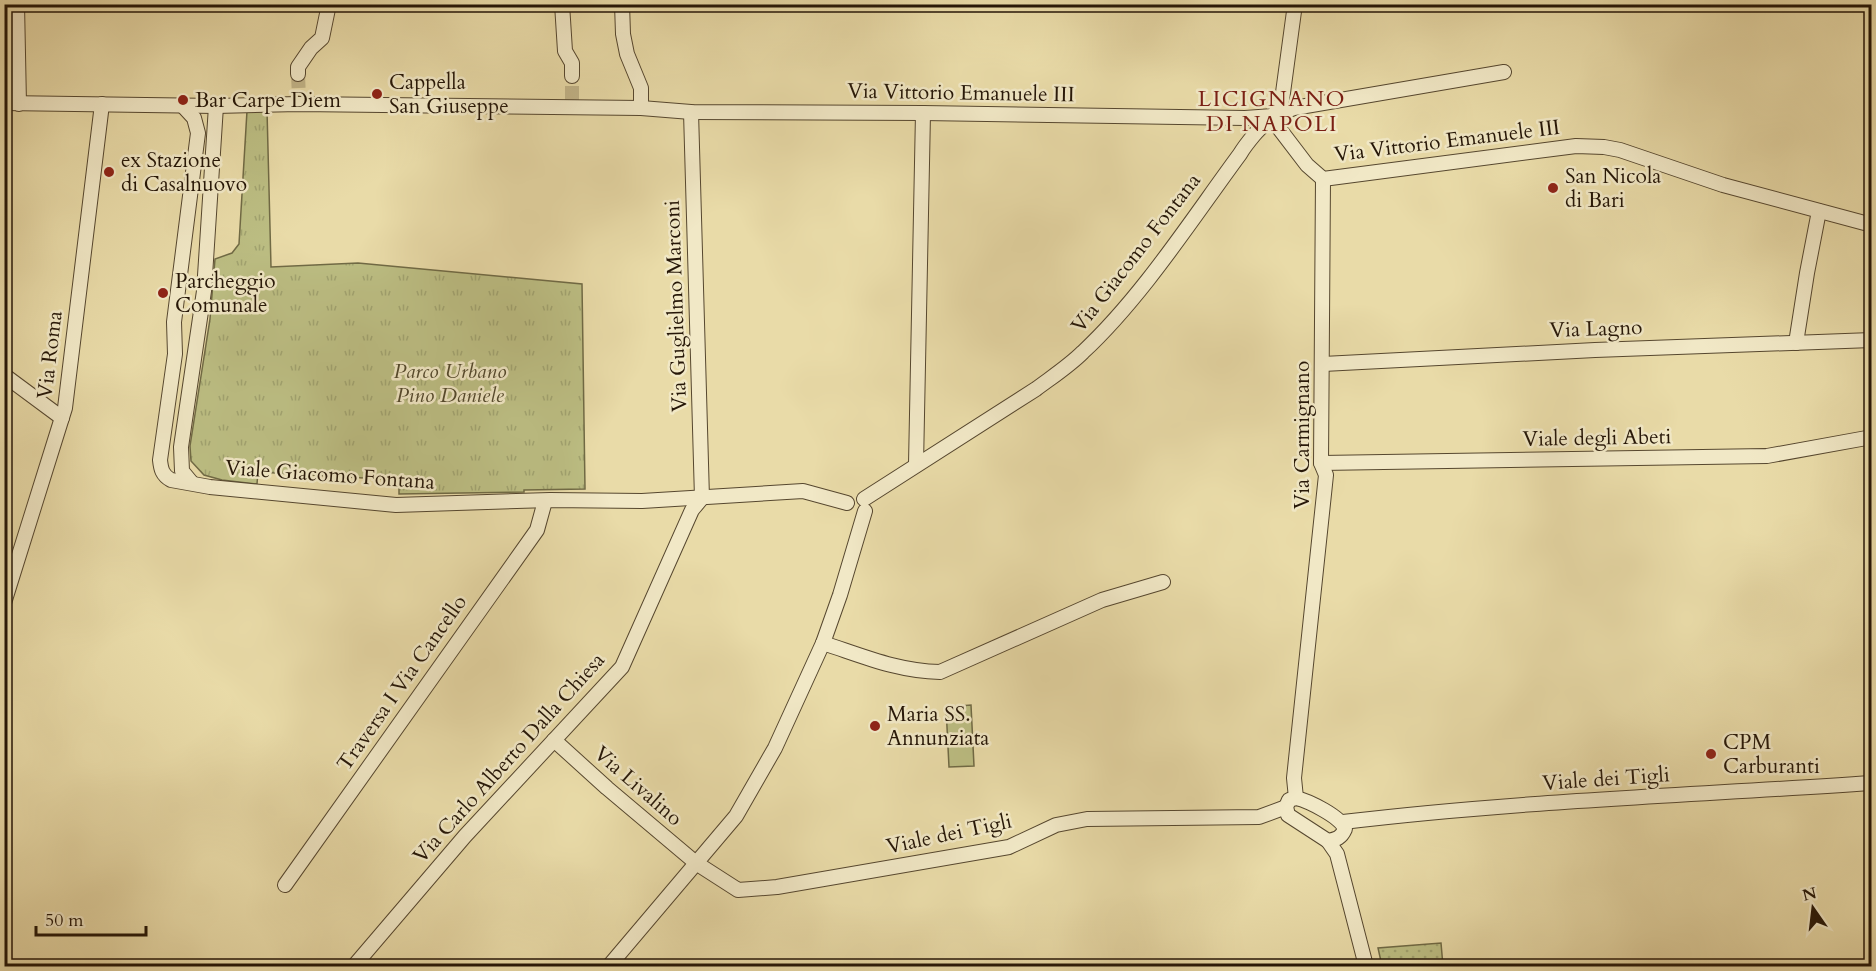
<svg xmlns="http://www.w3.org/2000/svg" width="1876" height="971" viewBox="0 0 1876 971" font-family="Cardo,serif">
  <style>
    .grass { fill: url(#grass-dots); stroke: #706a45; stroke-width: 1.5 }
    .park { fill: url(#park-tufts); stroke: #706a45; stroke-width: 1.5 }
    .garden { fill: #bcbe83; stroke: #706a45; stroke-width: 1.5 }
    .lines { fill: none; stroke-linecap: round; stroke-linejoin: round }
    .minor-tunnel { stroke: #c2b488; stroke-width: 14; stroke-dasharray: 14 7; stroke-linecap: butt }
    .minor-casing { stroke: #56472f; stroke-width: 16 }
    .secondary-casing { stroke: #251607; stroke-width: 22 }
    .minor { stroke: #f1e8c6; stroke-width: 14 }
    .secondary { stroke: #f1e8c6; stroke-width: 20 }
    .poi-dot { fill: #8f2418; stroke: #f1e8c6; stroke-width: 2 }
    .labels { text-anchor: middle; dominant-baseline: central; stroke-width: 5; stroke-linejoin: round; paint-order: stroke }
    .poi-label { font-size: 21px; fill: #251607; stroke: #f1e8c6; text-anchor: start }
    .street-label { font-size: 21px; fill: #251607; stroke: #f1e8c6 }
    .park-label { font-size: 21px; font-style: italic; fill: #52482c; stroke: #f1e8c6 }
    .neighbourhood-label { font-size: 22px; letter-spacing: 1.5px; fill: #7a1f14; stroke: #f1e8c6 }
  </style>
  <defs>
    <pattern id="grass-dots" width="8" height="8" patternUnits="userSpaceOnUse" patternTransform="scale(1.5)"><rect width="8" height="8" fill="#bcbe83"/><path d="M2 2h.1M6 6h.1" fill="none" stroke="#a1a370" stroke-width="1.8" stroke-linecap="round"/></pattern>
    <pattern id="park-tufts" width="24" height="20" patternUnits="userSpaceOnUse" patternTransform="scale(1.5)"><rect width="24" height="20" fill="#bcbe83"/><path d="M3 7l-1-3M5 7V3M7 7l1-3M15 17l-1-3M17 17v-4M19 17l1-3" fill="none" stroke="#a1a370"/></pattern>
  </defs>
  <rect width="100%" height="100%" fill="#e9dba8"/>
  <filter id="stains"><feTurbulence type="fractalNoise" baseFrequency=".00333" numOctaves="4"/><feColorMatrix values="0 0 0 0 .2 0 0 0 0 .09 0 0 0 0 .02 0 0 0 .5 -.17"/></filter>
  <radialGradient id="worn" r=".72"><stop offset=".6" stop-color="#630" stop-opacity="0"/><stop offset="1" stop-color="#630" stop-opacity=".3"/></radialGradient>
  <path class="grass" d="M 1441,943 L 1443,966 L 1382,966 L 1378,948 Z"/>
  <path class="park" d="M 267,110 L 271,267 L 358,263 L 582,284 L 585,489 L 524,490 L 524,492 L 399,494 L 399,480 L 258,472 L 257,484 L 222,480 L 204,475 L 191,461 L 190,446 L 210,319 L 215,259 L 232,253 L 239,244 L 247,111 Z"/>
  <path class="garden" d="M 971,705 L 974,766 L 949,767 L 946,707 Z"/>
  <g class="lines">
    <g class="minor-tunnel">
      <path d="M 298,74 L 299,98"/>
      <path d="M 572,100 L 572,76"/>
    </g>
    <g class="minor-casing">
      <g id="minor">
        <path d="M 17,4 L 19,104"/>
        <path d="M 562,4 L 565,51 L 572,63 L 572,76"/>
        <path d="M 622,4 L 623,34 L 627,54 L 641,88 L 641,108"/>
        <path d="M 298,74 L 298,67 L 311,48 L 322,38 L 329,4"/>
        <path d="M 4,103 L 216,106 L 299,104 L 641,108 L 691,112 L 923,113 L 1245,118 L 1274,116 L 1294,108 L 1504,72"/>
        <path d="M 182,105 L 194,118 L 198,133 L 174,322 L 175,354 L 160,460 C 161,469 162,475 171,480 L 210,487 L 396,505 L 550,500 L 642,501 L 803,491 L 847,503"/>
        <path d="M 691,112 L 702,498"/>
        <path d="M 1274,116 L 1275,123 L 1307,165 L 1323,179 L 1576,146 L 1604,147 L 1620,150 L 1723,185 L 1872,225"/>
        <path d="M 1796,343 L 1807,273 L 1819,211"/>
        <path d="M 1323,364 L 1595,350 L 1872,340"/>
        <path d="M 4,375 L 62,418"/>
        <path d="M 1321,463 L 1767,456 L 1872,437"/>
        <path d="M 916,465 L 923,113"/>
        <path d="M 192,483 L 182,471 L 181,447 L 204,291 L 216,106"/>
        <path d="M 864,499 L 1036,389 C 1052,377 1069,366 1083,352 C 1142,297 1192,219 1240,154 C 1244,147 1249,141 1254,135 C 1265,122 1276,117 1282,100 L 1295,4"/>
        <path d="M 4,603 L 65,408 L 102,104"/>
        <path d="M 823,643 C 863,656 897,671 940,672 L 1102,600 L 1163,582"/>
        <path d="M 554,740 L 607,788 L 696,863 L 738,890 L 777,887 L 1009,847 L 1056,825 L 1087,819 L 1259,817 L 1286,807"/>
        <path d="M 1296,798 L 1294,778 L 1326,475 L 1321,463 L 1323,179"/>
        <path d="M 1296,798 C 1309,801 1341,817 1345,829 C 1341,838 1337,839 1328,841 L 1288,815 L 1286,807 L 1289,800 Z"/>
        <path d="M 1343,822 C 1518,801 1695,795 1872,783"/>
        <path d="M 1328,841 L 1337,854 L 1366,966"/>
        <path d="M 285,885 L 537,530 L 545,501"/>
        <path d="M 354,966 L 465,836 L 622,667 L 692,510 L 702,498"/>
        <path d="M 609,966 L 736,816 L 775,748 L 823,643 L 840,595 L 865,511"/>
      </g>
    </g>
    <g class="secondary-casing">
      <path id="secondary" d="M 4,13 L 16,4"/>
    </g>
    <use href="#minor" class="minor"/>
    <use href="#secondary" class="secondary"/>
  </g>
  <g class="poi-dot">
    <circle cx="377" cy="94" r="6"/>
    <circle cx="183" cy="100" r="6"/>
    <circle cx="109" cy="172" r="6"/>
    <circle cx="1553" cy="188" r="6"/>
    <circle cx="163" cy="293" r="6"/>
    <circle cx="875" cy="726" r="6"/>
    <circle cx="1711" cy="754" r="6"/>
  </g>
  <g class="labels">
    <g class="poi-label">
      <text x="389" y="82">Cappella<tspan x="389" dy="24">San Giuseppe</tspan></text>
      <text x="195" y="100">Bar Carpe Diem</text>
      <text x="121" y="160">ex Stazione<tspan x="121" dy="24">di Casalnuovo</tspan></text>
      <text x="1565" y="176">San Nicola<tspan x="1565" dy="24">di Bari</tspan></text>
      <text x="175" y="281">Parcheggio<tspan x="175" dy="24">Comunale</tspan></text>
      <text x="887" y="714">Maria SS.<tspan x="887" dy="24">Annunziata</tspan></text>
      <text x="1723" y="742">CPM<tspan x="1723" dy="24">Carburanti</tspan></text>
    </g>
    <g class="street-label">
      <text transform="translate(961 93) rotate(1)">Via Vittorio Emanuele III</text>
      <text transform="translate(1447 141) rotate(-7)">Via Vittorio Emanuele III</text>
      <text transform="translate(1136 253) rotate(-52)">Via Giacomo Fontana</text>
      <text transform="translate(676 306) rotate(-92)">Via Guglielmo Marconi</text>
      <text transform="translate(1596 329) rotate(-2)">Via Lagno</text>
      <text transform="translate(50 355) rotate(-83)">Via Roma</text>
      <text transform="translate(1302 435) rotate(-90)">Via Carmignano</text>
      <text transform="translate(1597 438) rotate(-1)">Viale degli Abeti</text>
      <text transform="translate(330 475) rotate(4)">Viale Giacomo Fontana</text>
      <text transform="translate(402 683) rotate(-55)">Traversa I Via Cancello</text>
      <text transform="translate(509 758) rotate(-48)">Via Carlo Alberto Dalla Chiesa</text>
      <text transform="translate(1606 779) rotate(-4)">Viale dei Tigli</text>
      <text transform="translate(638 786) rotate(41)">Via Livalino</text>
      <text transform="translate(949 834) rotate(-12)">Viale dei Tigli</text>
    </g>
    <g class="park-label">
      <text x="450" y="371">Parco Urbano<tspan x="450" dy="24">Pino Daniele</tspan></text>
    </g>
    <g class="neighbourhood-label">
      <text x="1272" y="99">LICIGNANO<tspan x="1272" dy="25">DI NAPOLI</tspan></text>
    </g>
  </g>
  <rect width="1876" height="971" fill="none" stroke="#e9dba8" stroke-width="24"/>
  <rect x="6" y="6" width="1864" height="959" fill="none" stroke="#251607" stroke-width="3"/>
  <rect x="12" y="12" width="1852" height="947" fill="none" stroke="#251607" stroke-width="1.5"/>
  <g transform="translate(1813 908) rotate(346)" stroke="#f1e8c6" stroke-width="4.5" paint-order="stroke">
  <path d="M0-4.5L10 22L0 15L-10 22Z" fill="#251607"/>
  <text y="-9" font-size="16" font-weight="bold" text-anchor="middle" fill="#251607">N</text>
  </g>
  <path d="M36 926v9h110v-9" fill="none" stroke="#251607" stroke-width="3"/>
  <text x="45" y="926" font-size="18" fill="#251607" stroke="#f1e8c6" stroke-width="4.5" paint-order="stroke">50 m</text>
  <rect width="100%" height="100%" filter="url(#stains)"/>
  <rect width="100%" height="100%" fill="url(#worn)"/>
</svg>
